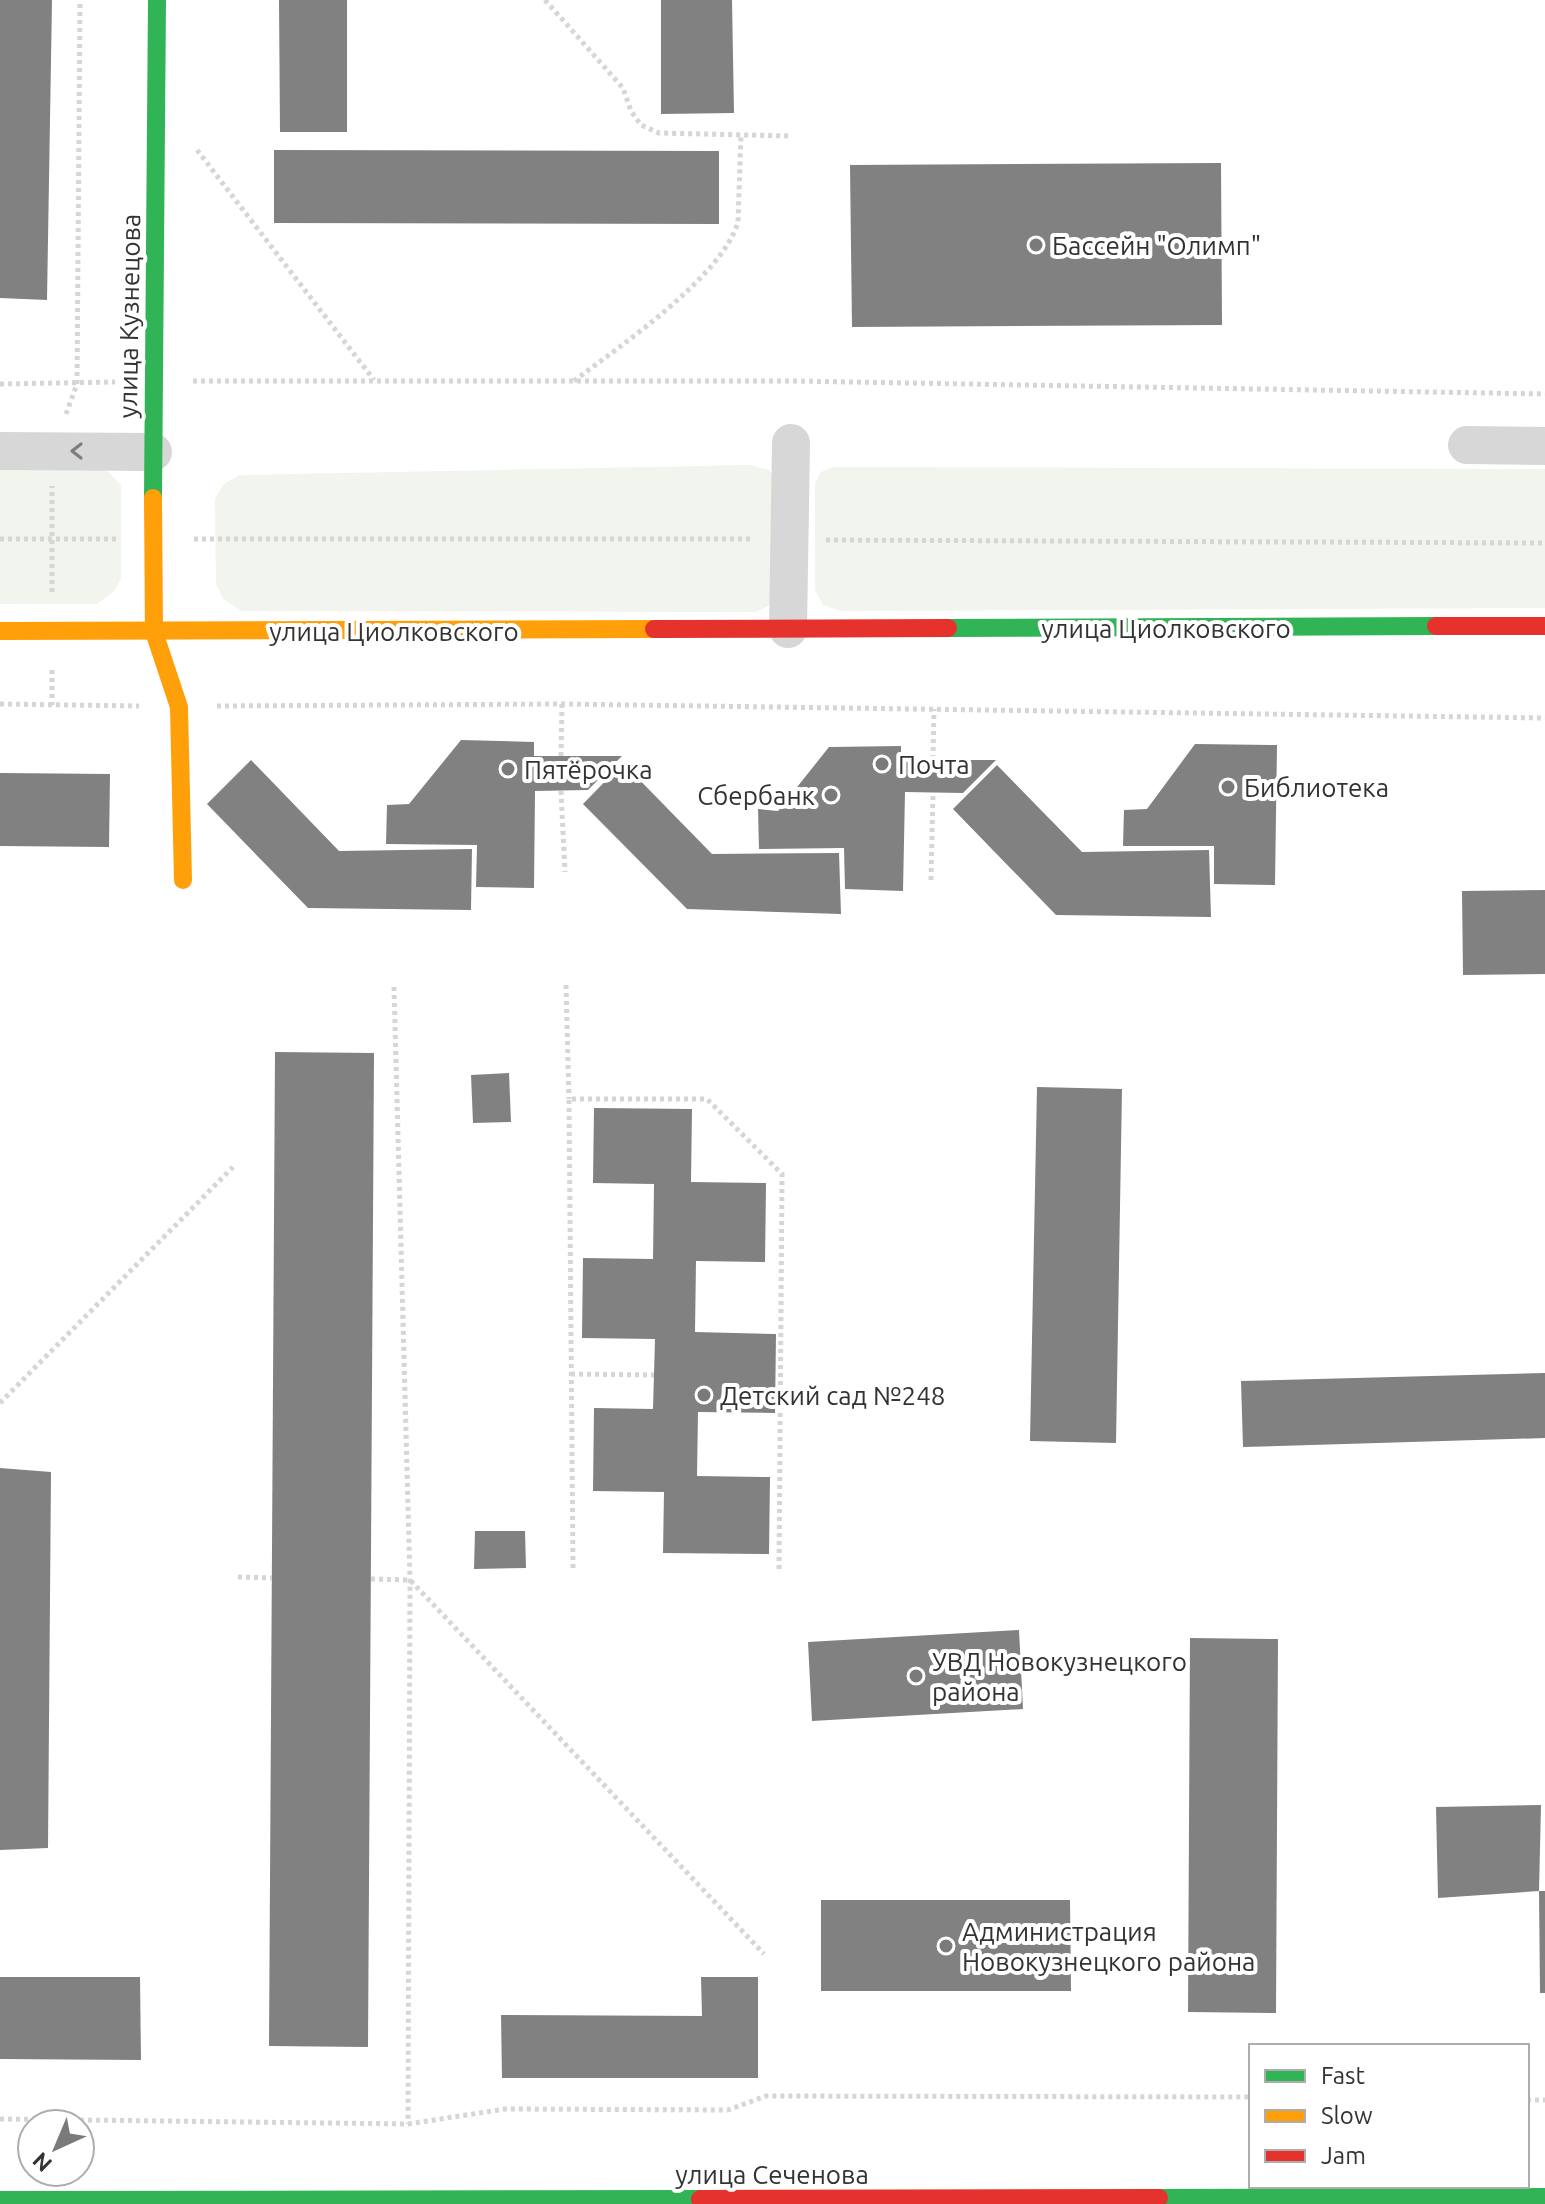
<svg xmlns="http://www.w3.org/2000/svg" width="1545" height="2204" viewBox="0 0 1545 2204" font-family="Ubuntu,sans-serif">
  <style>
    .green { fill: #f1f5ed }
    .building { fill: #818181 }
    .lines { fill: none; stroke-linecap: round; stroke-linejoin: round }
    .path { stroke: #d6d6d6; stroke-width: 5; stroke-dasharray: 4 4; stroke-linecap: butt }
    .street { stroke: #d7d7d7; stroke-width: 38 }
    .fast { stroke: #30b455; stroke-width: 18 }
    .slow { stroke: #ff9f0a; stroke-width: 18 }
    .jam { stroke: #e5322d; stroke-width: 18 }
    .oneway { stroke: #7d7d7d }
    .poi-dot { fill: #7a7a7a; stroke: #fff; stroke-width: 3 }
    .labels { text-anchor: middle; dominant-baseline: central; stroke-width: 8; stroke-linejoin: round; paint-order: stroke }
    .poi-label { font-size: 26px; fill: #333; stroke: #fff; text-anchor: start }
    .street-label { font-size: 26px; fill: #333; stroke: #fff }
  </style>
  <rect width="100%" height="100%" fill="#fff"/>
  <g class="green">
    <path d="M 750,465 L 769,470 L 779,485 L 772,604 L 756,612 L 242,611 L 223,599 L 216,584 L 215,499 L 224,484 L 239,475 Z"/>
    <path d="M 0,467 L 88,467 L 109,472 L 121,486 L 121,578 L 114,591 L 97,604 L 0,604 Z"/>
    <path d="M 833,467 L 1545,469 L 1545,608 L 840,611 L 823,605 L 815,590 L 815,484 L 821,472 Z"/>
  </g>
  <g class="building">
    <path d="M 0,0 L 52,0 L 47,300 L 0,298 Z"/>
    <path d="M 279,0 L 347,0 L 347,132 L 280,132 Z"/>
    <path d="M 661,0 L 732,0 L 734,113 L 661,114 Z"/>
    <path d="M 274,150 L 719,151 L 719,224 L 274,223 Z"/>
    <path d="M 1221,163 L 1222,325 L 852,327 L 850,165 Z"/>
    <path d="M 461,740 L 534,742 L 534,756 L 622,756 L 588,790 L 535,791 L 534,888 L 476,887 L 477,845 L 386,844 L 387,805 L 409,804 Z"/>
    <path d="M 1195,744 L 1277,745 L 1275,885 L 1214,884 L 1214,846 L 1123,846 L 1124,810 L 1147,809 Z"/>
    <path d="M 901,746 L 901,760 L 996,760 L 963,793 L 905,792 L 903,891 L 845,889 L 844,848 L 759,849 L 758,809 L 778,811 L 829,747 Z"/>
    <path d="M 251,760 L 339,851 L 472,849 L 471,910 L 308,908 L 207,804 Z"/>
    <path d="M 623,763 L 712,854 L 839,853 L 841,914 L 687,909 L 583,804 Z"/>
    <path d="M 997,765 L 1082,852 L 1209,850 L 1211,917 L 1056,915 L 953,809 Z"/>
    <path d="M 0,773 L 110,774 L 109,847 L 0,846 Z"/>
    <path d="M 1545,890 L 1545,974 L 1463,975 L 1462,891 Z"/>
    <path d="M 275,1052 L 374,1053 L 368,2047 L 269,2046 Z"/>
    <path d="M 509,1073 L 511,1122 L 473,1123 L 471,1075 Z"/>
    <path d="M 1037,1087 L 1122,1089 L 1116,1443 L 1030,1441 Z"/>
    <path d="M 594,1108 L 692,1109 L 691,1182 L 766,1183 L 765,1262 L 696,1261 L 695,1332 L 776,1334 L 775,1413 L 698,1412 L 697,1476 L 770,1477 L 769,1554 L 663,1553 L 664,1492 L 593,1491 L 594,1408 L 653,1409 L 655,1339 L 582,1338 L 583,1258 L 653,1259 L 654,1184 L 593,1183 Z"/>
    <path d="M 1545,1373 L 1545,1438 L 1243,1447 L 1241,1381 Z"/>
    <path d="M 0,1468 L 51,1472 L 48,1848 L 0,1850 Z"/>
    <path d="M 475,1531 L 525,1531 L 526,1568 L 474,1569 Z"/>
    <path d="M 1019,1630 L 1023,1709 L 812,1721 L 808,1642 Z"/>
    <path d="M 1190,1638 L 1278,1639 L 1276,2013 L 1188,2012 Z"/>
    <path d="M 1541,1805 L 1539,1891 L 1545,1891 L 1545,1993 L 1540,1993 L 1539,1891 L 1438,1898 L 1436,1807 Z"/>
    <path d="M 821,1900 L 1070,1900 L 1071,1991 L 821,1991 Z"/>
    <path d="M 0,1977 L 140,1977 L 141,2060 L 0,2059 Z"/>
    <path d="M 701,1977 L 758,1977 L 758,2078 L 502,2078 L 501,2015 L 702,2016 Z"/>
  </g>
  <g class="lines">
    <g class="path">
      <path d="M 545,0 L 623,88 L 631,111 L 641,125 L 659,133 L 791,136"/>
      <path d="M 197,150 L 374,380"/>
      <path d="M 193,381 L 792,381 L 1545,394"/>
      <path d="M 574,381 C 620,346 722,277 738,222 L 741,134"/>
      <path d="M 0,384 L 115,382"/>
      <path d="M 66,414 L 77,384 L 80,0"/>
      <path d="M 0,539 L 116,539"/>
      <path d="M 194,539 L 752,539"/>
      <path d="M 826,540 L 1545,543"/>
      <path d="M 52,592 L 52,486"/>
      <path d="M 52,670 L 52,705"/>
      <path d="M 0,704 L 139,706"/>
      <path d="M 217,706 L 562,704 L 1545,718"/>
      <path d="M 561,756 L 562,704"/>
      <path d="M 933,759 L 934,709"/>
      <path d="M 561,791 L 565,872"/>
      <path d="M 931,880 L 933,793"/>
      <path d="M 566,985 L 569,1099"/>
      <path d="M 394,987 L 410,1580 L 408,2124"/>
      <path d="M 571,1374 L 654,1375"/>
      <path d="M 0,1403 L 233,1167"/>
      <path d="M 573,1568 L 569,1099 L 707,1099 L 782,1174 L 779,1572"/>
      <path d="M 238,1577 L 272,1578"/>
      <path d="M 371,1579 L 410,1580 L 764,1954"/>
      <path d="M 1527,2100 L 1545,2100"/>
      <path d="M 0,2119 L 408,2124 L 505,2109 L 728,2110 L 766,2096 L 1251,2097"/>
    </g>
    <g class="street">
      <path d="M 1467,445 L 1545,446"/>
      <path d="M 0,451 L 153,452"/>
      <path d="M 788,629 L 791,443"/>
    </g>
    <g class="fast">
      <path d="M 153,498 L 157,0"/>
      <path d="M 948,628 L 1436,626"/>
      <path d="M 1159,2198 L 1545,2197"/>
      <path d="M 0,2200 L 700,2199"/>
    </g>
    <g class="slow">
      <path d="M 153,498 L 154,632 L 179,707 L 183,880"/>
      <path d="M 0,631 L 654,629"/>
    </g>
    <g class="jam">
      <path d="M 1436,626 L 1545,626"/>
      <path d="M 654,629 L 948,628"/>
      <path d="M 700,2199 L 1159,2198"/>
    </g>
  </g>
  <defs><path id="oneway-chevron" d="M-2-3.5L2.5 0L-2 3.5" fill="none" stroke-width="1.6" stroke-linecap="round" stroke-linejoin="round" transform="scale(2)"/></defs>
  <use class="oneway" href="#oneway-chevron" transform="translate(77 451) rotate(-180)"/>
  <g class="poi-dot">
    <circle cx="1036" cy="245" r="8"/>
    <circle cx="882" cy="764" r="8"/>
    <circle cx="508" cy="769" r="8"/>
    <circle cx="1228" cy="787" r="8"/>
    <circle cx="831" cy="795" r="8"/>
    <circle cx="704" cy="1395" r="8"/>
    <circle cx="916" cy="1676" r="8"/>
    <circle cx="946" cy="1946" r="8"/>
  </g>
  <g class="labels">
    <g class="poi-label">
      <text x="1052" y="245">Бассейн "Олимп"</text>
      <text x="898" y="764">Почта</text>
      <text x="524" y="769">Пятёрочка</text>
      <text x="1244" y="787">Библиотека</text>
      <text x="815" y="795" text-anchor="end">Сбербанк</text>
      <text x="720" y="1395">Детский сад №248</text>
      <text x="932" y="1661">УВД Новокузнецкого<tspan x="932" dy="30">района</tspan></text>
      <text x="962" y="1931">Администрация<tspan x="962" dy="30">Новокузнецкого района</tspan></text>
    </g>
    <g class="street-label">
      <text transform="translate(129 316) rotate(-89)">улица Кузнецова</text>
      <text x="1166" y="628">улица Циолковского</text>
      <text x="394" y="631">улица Циолковского</text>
      <text x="772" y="2174">улица Сеченова</text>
    </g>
  </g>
  <rect x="1249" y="2044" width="280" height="144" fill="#ffffff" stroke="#adadad" stroke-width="2"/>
  <rect x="1265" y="2070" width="40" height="12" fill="#30b455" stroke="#adadad" stroke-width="2"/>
  <text x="1321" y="2084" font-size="24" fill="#333333">Fast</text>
  <rect x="1265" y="2110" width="40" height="12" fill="#ff9f0a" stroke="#adadad" stroke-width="2"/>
  <text x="1321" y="2124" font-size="24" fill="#333333">Slow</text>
  <rect x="1265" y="2150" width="40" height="12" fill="#e5322d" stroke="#adadad" stroke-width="2"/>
  <text x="1321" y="2164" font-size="24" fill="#333333">Jam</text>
  <g transform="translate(56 2148) rotate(224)"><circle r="38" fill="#ffffff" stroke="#adadad" stroke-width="2"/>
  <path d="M0-6L14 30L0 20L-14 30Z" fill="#7a7a7a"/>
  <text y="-12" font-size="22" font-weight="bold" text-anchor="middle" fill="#333333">N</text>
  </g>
</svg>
